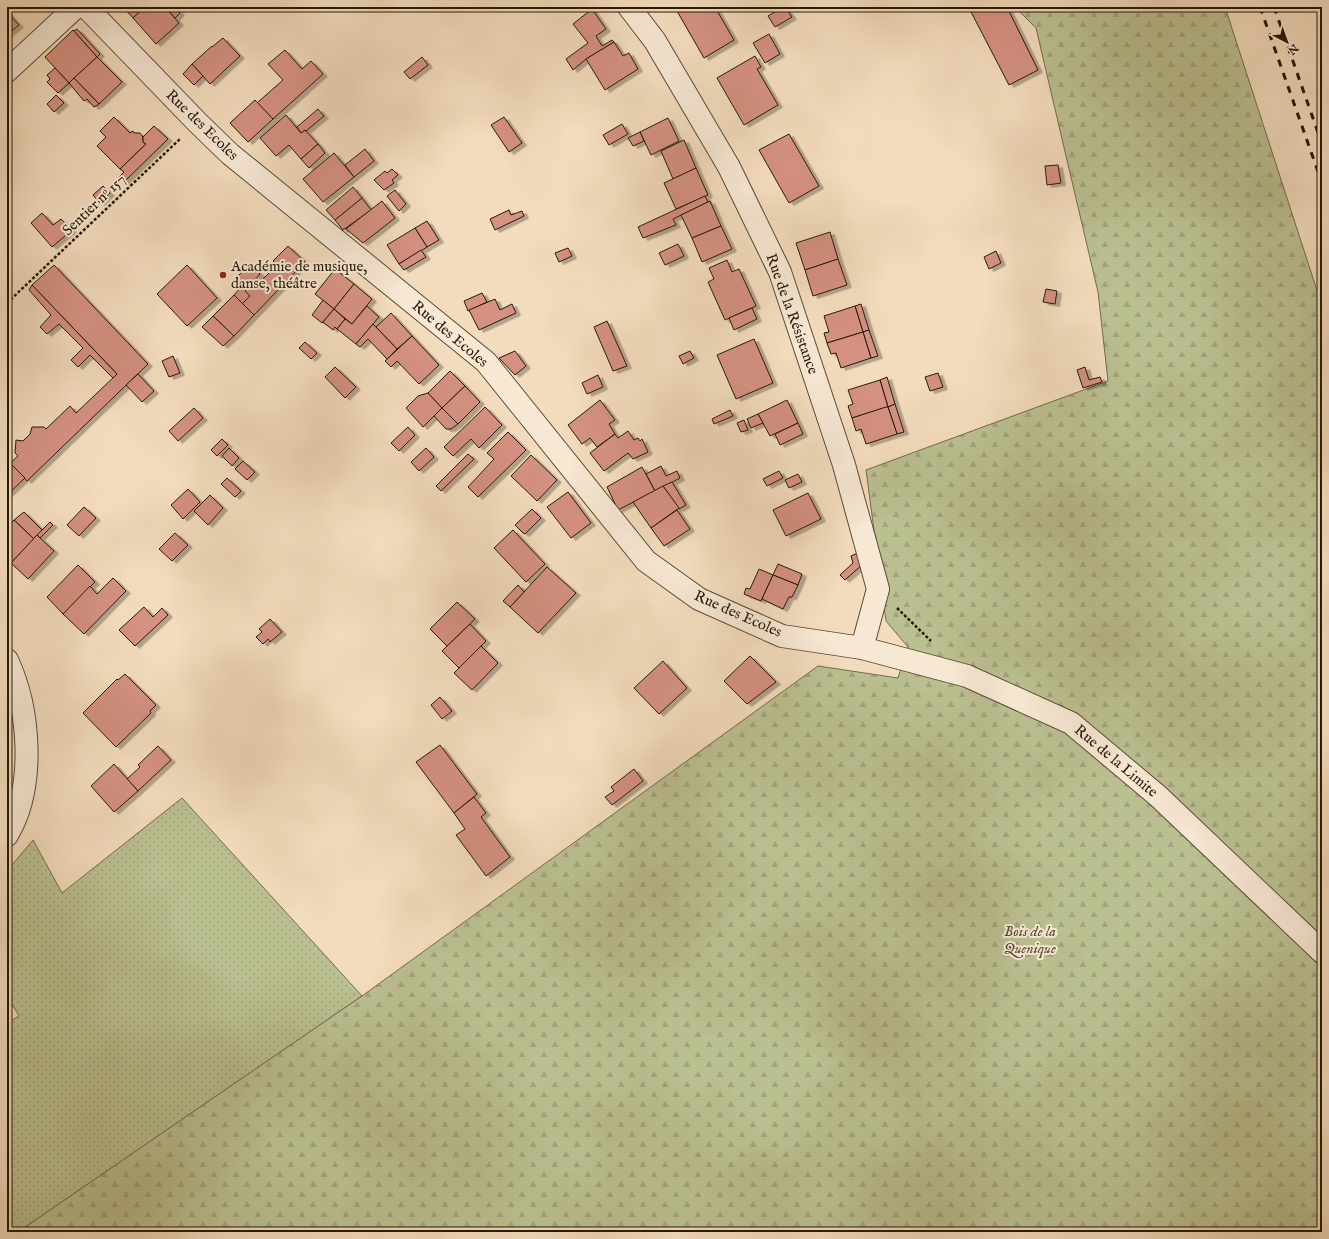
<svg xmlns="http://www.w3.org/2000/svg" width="1329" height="1239" viewBox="0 0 1329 1239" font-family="'IM FELL English',serif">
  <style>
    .grass { fill: url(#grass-dots); stroke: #706c4c }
    .forest { fill: url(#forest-firs); stroke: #706c4c }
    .building { fill: #d59182; stroke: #261907; filter: url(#shadow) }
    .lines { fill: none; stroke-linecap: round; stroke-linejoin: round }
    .minor-casing { stroke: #594a34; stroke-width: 24 }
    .path { stroke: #261907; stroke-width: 2.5; stroke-dasharray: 3 2; stroke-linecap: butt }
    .minor { stroke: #f7e8d4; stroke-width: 22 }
    .rail { stroke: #261907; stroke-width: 3; stroke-dasharray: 7 7; stroke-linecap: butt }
    .poi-dot { fill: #8f2418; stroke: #f7e8d4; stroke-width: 1.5 }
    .labels { text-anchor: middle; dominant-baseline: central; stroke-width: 4; stroke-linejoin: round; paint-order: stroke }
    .street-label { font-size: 15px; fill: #261907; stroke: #f7e8d4 }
    .poi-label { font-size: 15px; fill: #261907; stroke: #f7e8d4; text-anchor: start }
    .park-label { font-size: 15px; font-style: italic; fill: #534b30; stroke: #f7e8d4 }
  </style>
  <defs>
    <pattern id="grass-dots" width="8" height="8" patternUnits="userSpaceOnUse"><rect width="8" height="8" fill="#bbc091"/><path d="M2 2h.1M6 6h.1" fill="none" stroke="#a1a47c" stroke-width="1.8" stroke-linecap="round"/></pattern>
    <pattern id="forest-firs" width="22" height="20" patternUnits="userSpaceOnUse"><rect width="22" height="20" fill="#bbc091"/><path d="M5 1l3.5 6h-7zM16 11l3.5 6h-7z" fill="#a1a47c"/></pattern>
    <filter id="shadow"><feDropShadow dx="4.5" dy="2.5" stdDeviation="0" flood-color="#0004"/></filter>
  </defs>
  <rect width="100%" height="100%" fill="#f3dcbd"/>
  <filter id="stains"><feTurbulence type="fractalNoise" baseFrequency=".005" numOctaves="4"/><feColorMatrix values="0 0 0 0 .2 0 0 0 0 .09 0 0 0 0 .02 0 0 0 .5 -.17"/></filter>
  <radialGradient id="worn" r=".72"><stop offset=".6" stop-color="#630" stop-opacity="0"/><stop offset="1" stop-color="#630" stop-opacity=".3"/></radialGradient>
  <path class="grass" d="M 182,798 L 362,996 L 18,1232 L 7,1232 L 7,1023 L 19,1016 L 7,996 L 7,871 L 33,840 L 62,893 Z"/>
  <path class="forest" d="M 1015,7 L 1225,7 L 1322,306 L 1322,1232 L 18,1232 L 362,996 L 818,666 L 898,678 L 908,647 L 886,621 L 866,470 L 1108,381 L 1098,292 L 1036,28 Z"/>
  <g class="building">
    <path d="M 123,7 L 145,7 L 133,18 Z"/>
    <path d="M 145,7 L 165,7 L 179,23 L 156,44 L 133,18 Z"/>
    <path d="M 165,7 L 175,7 L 180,13 L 175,18 Z"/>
    <path d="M 684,7 L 715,7 L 734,40 L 704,58 L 677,11 Z"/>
    <path d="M 783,7 L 785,7 L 792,17 L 775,27 L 768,16 Z"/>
    <path d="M 971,7 L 1007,7 L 1038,70 L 1009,85 L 969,8 Z"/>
    <path d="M 592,9 L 606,29 L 596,36 L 602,46 L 612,40 L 614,42 L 586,59 L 573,70 L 566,59 L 588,43 L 573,24 Z"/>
    <path d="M 7,12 L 19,25 L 7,35 Z"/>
    <path d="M 77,29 L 100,54 L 97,57 L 74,31 Z"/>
    <path d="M 73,30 L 97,57 L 69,83 L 45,57 Z"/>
    <path d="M 769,34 L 780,54 L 765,63 L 753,43 Z"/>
    <path d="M 223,38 L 240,56 L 210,84 L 192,64 L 212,46 L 212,47 Z"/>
    <path d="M 614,42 L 623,56 L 629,53 L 638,69 L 605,90 L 586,59 Z"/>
    <path d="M 285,50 L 302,69 L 311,61 L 323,74 L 273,119 L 257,103 L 283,80 L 268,64 Z"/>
    <path d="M 755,56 L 761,67 L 757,69 L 778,105 L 744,125 L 717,78 Z"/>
    <path d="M 97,57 L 122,82 L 99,104 L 74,78 Z"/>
    <path d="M 422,57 L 428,65 L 410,79 L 404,72 Z"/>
    <path d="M 192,64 L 203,76 L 194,85 L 183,74 Z"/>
    <path d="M 55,68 L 69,83 L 58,93 L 47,82 L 50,79 L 47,75 Z"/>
    <path d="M 74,78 L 99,104 L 94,107 L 87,99 L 84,101 L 69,83 Z"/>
    <path d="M 56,95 L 64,103 L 54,112 L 47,104 Z"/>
    <path d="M 255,100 L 273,119 L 248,142 L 230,123 Z"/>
    <path d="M 318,109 L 324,116 L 306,131 L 305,130 L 301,133 L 297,127 Z"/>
    <path d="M 286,115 L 301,133 L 305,130 L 318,144 L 301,159 L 289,145 L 276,156 L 260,138 Z"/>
    <path d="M 114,117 L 130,133 L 133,131 L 134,133 L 140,133 L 143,137 L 143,142 L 146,144 L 120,169 L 97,146 L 106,137 L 100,131 Z"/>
    <path d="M 504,117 L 522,143 L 509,152 L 491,125 Z"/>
    <path d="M 668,118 L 679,141 L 651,155 L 640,132 Z"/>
    <path d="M 622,124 L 628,134 L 609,145 L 603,135 Z"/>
    <path d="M 154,126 L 168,139 L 124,182 L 119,177 L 124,172 L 120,169 L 146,144 L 143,142 L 143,137 Z"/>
    <path d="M 640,132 L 644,141 L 633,146 L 628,138 Z"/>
    <path d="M 789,134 L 819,186 L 789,203 L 759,150 Z"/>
    <path d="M 684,140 L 696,168 L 673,179 L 661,151 Z"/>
    <path d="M 318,144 L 325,153 L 309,168 L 301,159 Z"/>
    <path d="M 365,149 L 374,161 L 354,177 L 345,165 Z"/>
    <path d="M 334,153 L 354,177 L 323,202 L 303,179 Z"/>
    <path d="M 1058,165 L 1061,183 L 1047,185 L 1045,166 Z"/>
    <path d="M 696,168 L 708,195 L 676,209 L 664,183 Z"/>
    <path d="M 392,169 L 398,175 L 392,180 L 394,183 L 384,190 L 374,180 L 385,171 L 387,173 Z"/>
    <path d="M 103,186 L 110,193 L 100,203 L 93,195 Z"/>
    <path d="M 353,187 L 362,198 L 335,220 L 326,210 Z"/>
    <path d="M 395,190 L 406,204 L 399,211 L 387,196 Z"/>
    <path d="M 705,196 L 708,202 L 673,219 L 676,225 L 643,238 L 638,227 Z"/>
    <path d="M 362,198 L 371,210 L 343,230 L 335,220 Z"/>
    <path d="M 382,201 L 395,218 L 363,243 L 346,229 Z"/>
    <path d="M 710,201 L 721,226 L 692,238 L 681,215 Z"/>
    <path d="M 509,210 L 511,215 L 522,211 L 524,216 L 495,230 L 490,219 Z"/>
    <path d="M 42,213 L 53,225 L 61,219 L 72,230 L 52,247 L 31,223 Z"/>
    <path d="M 427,221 L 439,240 L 427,247 L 415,228 Z"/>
    <path d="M 721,226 L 732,249 L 702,262 L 692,238 Z"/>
    <path d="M 415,228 L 427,247 L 399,264 L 387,245 Z"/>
    <path d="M 830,232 L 838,259 L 805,270 L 796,243 Z"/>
    <path d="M 678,244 L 684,256 L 665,265 L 659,253 Z"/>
    <path d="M 288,246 L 305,262 L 254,315 L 242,304 L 250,296 L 245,291 L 256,280 L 259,283 L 277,265 L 273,261 Z"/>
    <path d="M 568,248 L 572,256 L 559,262 L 555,253 Z"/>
    <path d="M 421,250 L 426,257 L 404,270 L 399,264 Z"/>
    <path d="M 996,251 L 1001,263 L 989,269 L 984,257 Z"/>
    <path d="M 838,259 L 847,285 L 813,296 L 805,270 Z"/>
    <path d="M 727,260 L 732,272 L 739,269 L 756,306 L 725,320 L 708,282 L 714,279 L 709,268 Z"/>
    <path d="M 250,264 L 260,274 L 245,291 L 250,296 L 242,304 L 234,295 L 241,287 L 234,280 Z"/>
    <path d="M 54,265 L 148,364 L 27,481 L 10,463 L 18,456 L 15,453 L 16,440 L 23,441 L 30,434 L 32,427 L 44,427 L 46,429 L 70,406 L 76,413 L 117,374 L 32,285 Z"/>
    <path d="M 187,265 L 217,298 L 187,326 L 157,294 Z"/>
    <path d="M 335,269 L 354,284 L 334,309 L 315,294 Z"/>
    <path d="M 354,284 L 372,299 L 352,324 L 334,309 Z"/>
    <path d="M 32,285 L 117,374 L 113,378 L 90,355 L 78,367 L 71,360 L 83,348 L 59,324 L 47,334 L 40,327 L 51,315 L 29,290 Z"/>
    <path d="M 1046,289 L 1057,291 L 1055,304 L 1043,302 Z"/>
    <path d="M 482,293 L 487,302 L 468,311 L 464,301 Z"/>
    <path d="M 234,295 L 254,315 L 234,336 L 213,316 Z"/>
    <path d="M 495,299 L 500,310 L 512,304 L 516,313 L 479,330 L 469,310 Z"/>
    <path d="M 323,300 L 334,309 L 322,323 L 312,315 Z"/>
    <path d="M 861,304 L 869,330 L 863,332 L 855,306 Z"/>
    <path d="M 367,306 L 379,317 L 356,344 L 337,329 L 345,319 L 352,324 Z"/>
    <path d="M 855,306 L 863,332 L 827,343 L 824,333 L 829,332 L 824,316 Z"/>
    <path d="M 752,308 L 757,319 L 734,330 L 729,318 Z"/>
    <path d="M 334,309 L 345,319 L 337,329 L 335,327 L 333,330 L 323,322 Z"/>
    <path d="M 391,313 L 412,336 L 397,349 L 376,327 Z"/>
    <path d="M 213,316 L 234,336 L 223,346 L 202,327 Z"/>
    <path d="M 607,321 L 627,366 L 613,371 L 594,327 Z"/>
    <path d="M 373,324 L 397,349 L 387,359 L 368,339 L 360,347 L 356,344 Z"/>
    <path d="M 869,330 L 878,356 L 871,358 L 863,332 Z"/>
    <path d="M 863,332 L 871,358 L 841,368 L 836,353 L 831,354 L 827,343 Z"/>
    <path d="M 412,336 L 439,365 L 419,384 L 397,361 L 391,367 L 385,361 Z"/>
    <path d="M 754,339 L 773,383 L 736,399 L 717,355 Z"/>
    <path d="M 305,342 L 317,353 L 311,359 L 299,348 Z"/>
    <path d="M 515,351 L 526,366 L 515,375 L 499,358 Z"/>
    <path d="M 690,351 L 694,358 L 683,364 L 679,356 Z"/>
    <path d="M 173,356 L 180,373 L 169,377 L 162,361 Z"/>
    <path d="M 335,367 L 356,387 L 345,398 L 325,377 Z"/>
    <path d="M 1085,367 L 1089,380 L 1100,377 L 1102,382 L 1083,388 L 1077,370 Z"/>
    <path d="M 450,371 L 465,386 L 442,408 L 428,393 Z"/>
    <path d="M 938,373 L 943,387 L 930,391 L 925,377 Z"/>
    <path d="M 138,374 L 154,391 L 142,402 L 126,385 Z"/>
    <path d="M 598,375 L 603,387 L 587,394 L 582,383 Z"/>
    <path d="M 887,377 L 895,404 L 888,407 L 880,380 Z"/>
    <path d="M 880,380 L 888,407 L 852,418 L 848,406 L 853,404 L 848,390 Z"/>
    <path d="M 465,386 L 480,402 L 458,424 L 442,408 Z"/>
    <path d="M 428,393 L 442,408 L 423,427 L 406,408 L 418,396 Z"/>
    <path d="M 600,400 L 615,420 L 609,424 L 615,434 L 597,447 L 590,438 L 582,444 L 568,425 Z"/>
    <path d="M 787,400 L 798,423 L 770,436 L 758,414 Z"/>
    <path d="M 895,404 L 904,432 L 897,434 L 888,407 Z"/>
    <path d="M 485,407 L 502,425 L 479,448 L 471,439 L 453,456 L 444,447 Z"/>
    <path d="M 886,407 L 888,407 L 897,434 L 866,444 L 861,429 L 856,431 L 852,418 Z"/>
    <path d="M 194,408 L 203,418 L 178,441 L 169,431 Z"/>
    <path d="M 442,408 L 458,424 L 451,429 L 446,429 L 434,416 Z"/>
    <path d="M 730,410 L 733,416 L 714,424 L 712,419 Z"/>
    <path d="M 758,414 L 763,423 L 751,428 L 747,419 Z"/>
    <path d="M 744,420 L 748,430 L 741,432 L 737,423 Z"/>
    <path d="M 798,423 L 803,434 L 780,445 L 775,434 Z"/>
    <path d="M 408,427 L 415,435 L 399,451 L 391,443 Z"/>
    <path d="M 628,431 L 634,440 L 638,438 L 640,441 L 642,439 L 648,452 L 633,459 L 628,453 L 604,471 L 590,453 L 615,434 L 618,438 Z"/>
    <path d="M 508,432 L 526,450 L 478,497 L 468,487 L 494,459 L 487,453 Z"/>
    <path d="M 222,439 L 228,445 L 217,456 L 211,450 Z"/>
    <path d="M 229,448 L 239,458 L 232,466 L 222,456 Z"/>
    <path d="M 426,448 L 434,457 L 419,471 L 411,462 Z"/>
    <path d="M 468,454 L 474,459 L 441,491 L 436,486 Z"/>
    <path d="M 531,455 L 557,480 L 537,501 L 511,476 Z"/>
    <path d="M 7,460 L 25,478 L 7,495 Z"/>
    <path d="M 243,461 L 255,472 L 247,480 L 235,469 Z"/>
    <path d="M 661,466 L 666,476 L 677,471 L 680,478 L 655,491 L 646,474 Z"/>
    <path d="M 642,467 L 655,491 L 618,510 L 607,487 Z"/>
    <path d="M 779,471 L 783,478 L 767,486 L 763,479 Z"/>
    <path d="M 798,474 L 802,482 L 789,488 L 785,480 Z"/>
    <path d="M 227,478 L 241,491 L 235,497 L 221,484 Z"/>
    <path d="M 672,482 L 686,505 L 679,509 L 663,486 Z"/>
    <path d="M 663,486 L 679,508 L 651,528 L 633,502 Z"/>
    <path d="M 188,489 L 200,502 L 183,519 L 171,505 Z"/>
    <path d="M 568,492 L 591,523 L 571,538 L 547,507 Z"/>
    <path d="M 808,493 L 821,519 L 786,536 L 773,510 Z"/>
    <path d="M 210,495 L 223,508 L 208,525 L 194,511 Z"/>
    <path d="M 84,507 L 96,518 L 79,536 L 67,525 Z"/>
    <path d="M 532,509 L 541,518 L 525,534 L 523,533 L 515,525 Z"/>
    <path d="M 677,510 L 690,529 L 664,546 L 651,528 Z"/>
    <path d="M 24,512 L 42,530 L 34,539 L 14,520 Z"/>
    <path d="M 14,520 L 34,539 L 11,563 L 7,559 L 7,528 Z"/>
    <path d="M 50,522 L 53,525 L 40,538 L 37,535 Z"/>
    <path d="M 513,530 L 545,564 L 526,582 L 494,548 Z"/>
    <path d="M 175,533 L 188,545 L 172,561 L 159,549 Z"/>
    <path d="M 37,535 L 54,551 L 28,579 L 11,563 Z"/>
    <path d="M 858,553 L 863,564 L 845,580 L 840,575 L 853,563 L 851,556 Z"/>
    <path d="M 778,564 L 802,574 L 798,585 L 773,575 Z"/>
    <path d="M 78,565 L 95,582 L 63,614 L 47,597 Z"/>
    <path d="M 547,567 L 576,593 L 538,633 L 510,607 Z"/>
    <path d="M 759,569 L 773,575 L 761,601 L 744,594 L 746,588 L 750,589 Z"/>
    <path d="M 773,575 L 798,585 L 792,597 L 789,597 L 783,609 L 762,599 Z"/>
    <path d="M 113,578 L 126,591 L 84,634 L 63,614 L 90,586 L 97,594 Z"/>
    <path d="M 518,585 L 524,592 L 510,607 L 503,601 Z"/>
    <path d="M 457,602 L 475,619 L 447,646 L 430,629 Z"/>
    <path d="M 144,607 L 153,617 L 162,608 L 168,615 L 135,646 L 119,630 Z"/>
    <path d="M 270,619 L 282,632 L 270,642 L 268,639 L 263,644 L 256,637 L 262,632 L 259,629 Z"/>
    <path d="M 470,624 L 486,641 L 459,668 L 442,651 Z"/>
    <path d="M 481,646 L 498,663 L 472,690 L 454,673 Z"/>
    <path d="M 750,656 L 776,682 L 747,704 L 724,681 Z"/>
    <path d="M 663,661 L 687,688 L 659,714 L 634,688 Z"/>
    <path d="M 125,674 L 156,705 L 150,711 L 151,713 L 116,747 L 83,713 L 117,679 L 118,680 Z"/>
    <path d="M 440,697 L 452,711 L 442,719 L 431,705 Z"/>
    <path d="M 440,745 L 477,794 L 454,813 L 416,762 Z"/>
    <path d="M 158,746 L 171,760 L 138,791 L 127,779 L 140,767 L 138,765 Z"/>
    <path d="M 114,764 L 138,791 L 114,812 L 91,786 Z"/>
    <path d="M 634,769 L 643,781 L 612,805 L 605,797 L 614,791 L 611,787 Z"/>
    <path d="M 474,797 L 486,813 L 481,817 L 510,857 L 486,876 L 456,835 L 465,829 L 454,813 Z"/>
  </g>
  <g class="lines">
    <g class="minor-casing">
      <g id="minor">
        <path d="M 86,7 L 197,122 L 230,154 L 486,362 L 646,561 L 699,599 L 782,636 L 862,648 L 967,676 L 1071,723 L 1158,796 L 1322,952"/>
        <path d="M 629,7 L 655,41 L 729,167 L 780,272 L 844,465 L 878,589 L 862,648"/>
        <path d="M 7,71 L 76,7"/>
        <path d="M 7,660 C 30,709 36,787 7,835"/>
      </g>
    </g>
    <g class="path">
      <path d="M 7,303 L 181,138"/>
      <path d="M 897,608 L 931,641"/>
    </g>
    <use href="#minor" class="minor"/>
    <g class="rail">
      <path d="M 1260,7 L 1322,183"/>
      <path d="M 1274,7 L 1322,144"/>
    </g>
  </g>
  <circle class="poi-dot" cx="223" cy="275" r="4"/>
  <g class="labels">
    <g class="street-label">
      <text transform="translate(202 125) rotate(44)">Rue des Ecoles</text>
      <text transform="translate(94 205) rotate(-44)">Sentier nᵒ 157</text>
      <text transform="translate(792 314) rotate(70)">Rue de la Résistance</text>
      <text transform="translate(450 334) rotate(40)">Rue des Ecoles</text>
      <text transform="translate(738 614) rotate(24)">Rue des Ecoles</text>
      <text transform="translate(1116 761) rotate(40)">Rue de la Limite</text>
    </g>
    <g class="poi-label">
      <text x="231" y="266">Académie de musique,<tspan x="231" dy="17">danse, théâtre</tspan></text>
    </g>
    <g class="park-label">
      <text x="1030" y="931">Bois de la<tspan x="1030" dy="17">Quenique</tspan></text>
    </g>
  </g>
  <rect width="1329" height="1239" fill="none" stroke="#f3dcbd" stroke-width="24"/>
  <rect x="8" y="8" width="1313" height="1223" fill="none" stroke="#261907" stroke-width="2"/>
  <rect x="12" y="12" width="1305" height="1215" fill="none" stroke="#261907"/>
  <g transform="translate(1287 42) rotate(139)" stroke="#f7e8d4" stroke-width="3" paint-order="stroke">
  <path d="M0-3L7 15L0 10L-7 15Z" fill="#261907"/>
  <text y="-6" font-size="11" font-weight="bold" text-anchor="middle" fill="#261907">N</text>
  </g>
  <rect width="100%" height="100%" filter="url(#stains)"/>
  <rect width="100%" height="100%" fill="url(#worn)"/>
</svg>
